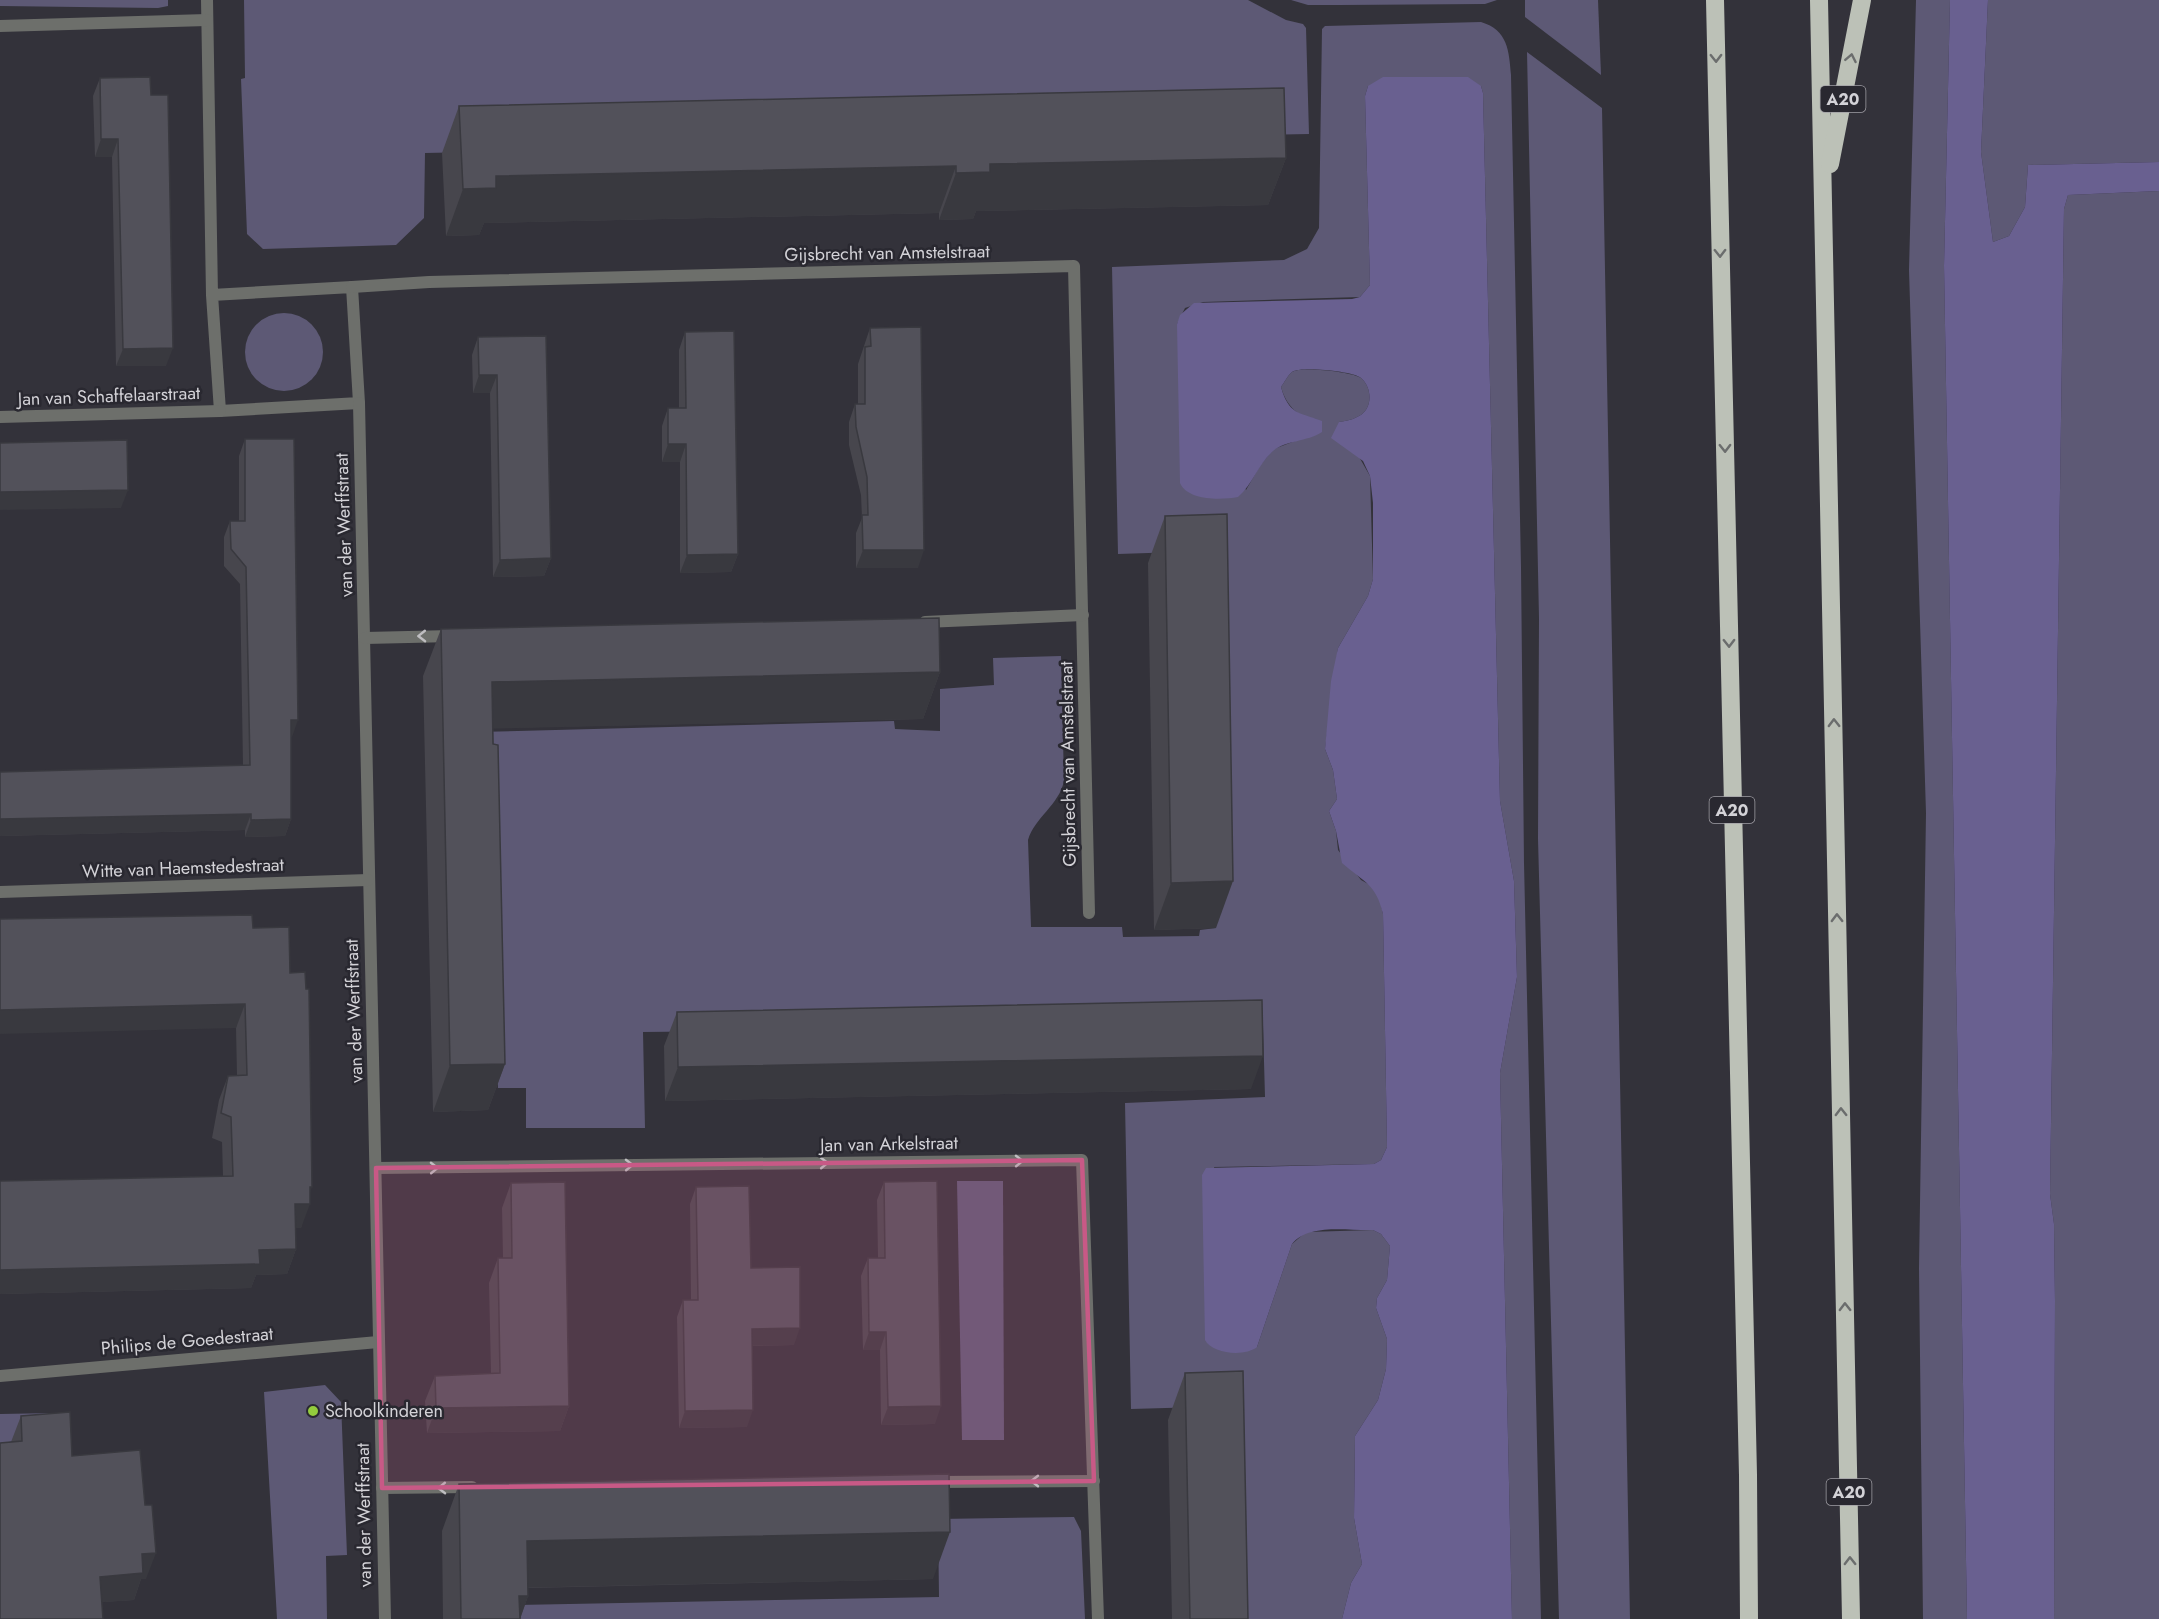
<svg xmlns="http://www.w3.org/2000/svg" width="2159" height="1619" viewBox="0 0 2159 1619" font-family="Jost,sans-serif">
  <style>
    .green { fill: #5d5975 }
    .water { fill: #696090 }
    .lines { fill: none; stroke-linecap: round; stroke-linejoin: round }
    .street { stroke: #6d6f6b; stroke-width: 12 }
    .highway { stroke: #bcc1b7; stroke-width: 18 }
    .wall { fill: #47464d }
    .shaded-wall { fill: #39393f }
    .building { fill: #52515a; stroke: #39393f; stroke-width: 1.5 }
    .oneway { stroke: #6b6d6d }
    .oneway2 { stroke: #bfbec1 }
    .marked { fill: #c85986; fill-opacity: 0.2; stroke: #c85986; stroke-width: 4.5; stroke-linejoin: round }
    .poi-dot { fill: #93cc3d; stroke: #292830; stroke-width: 2 }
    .labels { text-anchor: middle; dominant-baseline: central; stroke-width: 5; stroke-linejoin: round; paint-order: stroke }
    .shield { fill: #292830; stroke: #a09fa5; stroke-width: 1.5 }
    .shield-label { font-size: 16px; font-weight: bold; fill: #d3d2d7 }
    .street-label { font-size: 18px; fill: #d3d2d7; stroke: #292830 }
    .poi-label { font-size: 18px; fill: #d3d2d7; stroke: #292830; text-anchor: start }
  </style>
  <rect width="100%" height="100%" fill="#33323a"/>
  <g class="green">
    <path d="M 0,0 L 168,0 L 168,6 L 158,8 L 0,6 Z"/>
    <path d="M 244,0 L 1248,0 L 1286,20 L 1303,24 L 1306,28 L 1309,134 L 425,153 L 424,218 L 396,245 L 263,249 L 247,234 L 241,79 L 245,78 Z"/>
    <path d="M 1291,0 L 1497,0 L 1485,4 L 1341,5 L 1308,5 Z"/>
    <path d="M 1525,0 L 1598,0 L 1601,75 L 1525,17 Z"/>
    <path d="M 1916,0 L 1950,0 L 1944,266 L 1967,1619 L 1923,1619 L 1919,1268 L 1926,813 L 1909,270 Z"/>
    <path d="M 1988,0 L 2159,0 L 2159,162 L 2028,165 L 2025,207 L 2009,236 L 1993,242 L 1981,152 Z"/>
    <path d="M 1481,22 C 1508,30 1509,51 1511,75 L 1521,567 L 1524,863 L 1541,1619 L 1512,1619 L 1500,1073 L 1517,977 L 1514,881 L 1500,801 L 1483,93 L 1481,86 L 1368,86 L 1365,96 L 1370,285 L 1360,297 L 1203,302 L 1185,308 L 1177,324 L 1246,490 L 1261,464 L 1274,449 L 1295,441 L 1317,419 C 1298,418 1286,405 1281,387 C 1284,383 1288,375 1292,372 C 1301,366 1353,372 1361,378 C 1373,388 1373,411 1357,417 C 1352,420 1345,421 1339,422 L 1370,476 L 1373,579 L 1368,596 L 1338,648 L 1325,749 L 1333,770 L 1337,799 L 1329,811 L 1336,831 L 1338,850 L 1361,880 L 1372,886 L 1379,895 L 1383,914 L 1387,1147 L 1381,1160 L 1374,1164 L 1214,1167 L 1257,1347 L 1292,1244 L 1306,1232 L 1373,1230 L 1381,1234 L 1390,1246 L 1387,1280 L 1377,1298 L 1376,1308 L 1387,1339 L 1386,1369 L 1378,1400 L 1355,1436 L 1354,1518 L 1362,1564 L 1351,1583 L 1342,1619 L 1239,1619 L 1236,1406 L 1131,1409 L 1125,1103 L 1265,1097 L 1263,1026 L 643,1032 L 645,1128 L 526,1128 L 526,1088 L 498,1088 L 489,790 L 477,732 L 894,721 L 895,729 L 940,731 L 940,689 L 994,685 L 993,658 L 1061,656 L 1064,781 C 1059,805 1035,817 1028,840 L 1031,927 L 1122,927 L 1123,937 L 1199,936 L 1200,930 L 1216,928 L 1210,551 L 1118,554 L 1112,267 L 1284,260 L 1307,249 L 1319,228 L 1322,29 L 1325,26 Z"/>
    <path d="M 1527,52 L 1602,108 L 1630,1619 L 1559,1619 L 1538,839 L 1539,618 Z"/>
    <path d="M 2159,191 L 2159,1619 L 2054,1619 L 2055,1301 L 2054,1224 L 2050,1194 L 2064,209 L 2068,195 Z"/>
    <circle cx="284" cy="352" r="39"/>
    <path d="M 957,1181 L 1003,1181 L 1004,1440 L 962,1440 Z"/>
    <path d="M 325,1385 L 341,1402 L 347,1555 L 326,1556 L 327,1619 L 277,1619 L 264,1392 Z"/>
    <path d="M 56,1413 L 58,1437 L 9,1442 L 11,1465 L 0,1467 L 0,1414 Z"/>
    <path d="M 1074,1517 L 1081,1531 L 1085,1619 L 517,1619 L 517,1605 L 939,1597 L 938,1519 Z"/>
  </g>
  <g class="water">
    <path d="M 1950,0 L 1988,0 L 1981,152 L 1993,242 L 2009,236 L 2025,207 L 2028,165 L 2159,162 L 2159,191 L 2068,195 L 2064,209 L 2050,1194 L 2054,1224 L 2055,1301 L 2054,1619 L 1967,1619 L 1944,266 Z"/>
    <path d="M 1383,77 L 1468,77 L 1481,86 L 1483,93 L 1500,801 L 1514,881 L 1517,977 L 1500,1073 L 1512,1619 L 1342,1619 L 1351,1583 L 1362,1564 L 1354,1518 L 1355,1436 L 1378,1400 L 1386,1369 L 1387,1339 L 1376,1308 L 1377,1298 L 1387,1280 L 1390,1246 L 1381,1234 L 1373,1230 C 1348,1231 1309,1223 1292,1244 L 1257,1347 C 1245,1357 1212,1354 1205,1340 L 1202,1175 L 1206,1168 L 1374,1164 L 1381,1160 L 1387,1147 L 1383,914 C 1376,884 1365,883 1342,863 L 1336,831 L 1329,811 L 1337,799 L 1333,770 L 1325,749 L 1331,681 L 1338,648 L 1368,596 L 1373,579 L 1373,503 L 1370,476 L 1363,461 L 1331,438 L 1339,422 C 1345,421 1352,420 1357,417 C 1373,411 1373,388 1361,378 C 1353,371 1300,366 1292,372 C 1288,375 1284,383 1281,387 C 1289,415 1299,412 1322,421 L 1322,432 C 1307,442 1286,440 1273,451 C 1258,464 1253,484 1238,497 C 1221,500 1188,501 1180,483 L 1177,324 L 1180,315 L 1194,303 L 1352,299 L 1360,297 L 1370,285 L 1365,96 L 1368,86 Z"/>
  </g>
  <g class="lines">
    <g class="street">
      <path d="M 207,0 L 212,295 L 220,411 L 359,403 L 352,287 L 212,295"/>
      <path d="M 0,26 L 207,20"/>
      <path d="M 352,287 L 429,282 L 1074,266 L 1089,913"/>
      <path d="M 359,403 L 385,1619"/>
      <path d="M 0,417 L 220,411"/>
      <path d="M 925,622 L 1083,615"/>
      <path d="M 365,638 L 452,636"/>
      <path d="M 0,892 L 368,880"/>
      <path d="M 376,1168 L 1082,1160 L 1098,1619"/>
      <path d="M 0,1376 L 378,1342"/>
      <path d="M 933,1482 L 1094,1481"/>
      <path d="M 382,1488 L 472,1487"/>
    </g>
    <g class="highway">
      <path d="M 1715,0 L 1748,1475 L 1749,1619"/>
      <path d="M 1819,0 L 1851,1619"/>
      <path d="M 1830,164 L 1862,0"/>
    </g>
  </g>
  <g class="wall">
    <path d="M 100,78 L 151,95 L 166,366 L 116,366 L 112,157 L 95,157 L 93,96 Z"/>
    <path d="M 459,106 L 1286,158 L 1268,205 L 976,211 L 973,219 L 939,220 L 939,213 L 484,223 L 479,235 L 446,236 L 442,153 Z"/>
    <path d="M 870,328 L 918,568 L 856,568 L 856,533 L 862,518 L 861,495 L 849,445 L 849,422 L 855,404 L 858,404 L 858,364 Z"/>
    <path d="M 685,332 L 738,554 L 731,572 L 680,573 L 680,462 L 662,462 L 662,426 L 668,408 L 679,408 L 679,350 Z"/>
    <path d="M 546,336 L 551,558 L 544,576 L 493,577 L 490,393 L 473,393 L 472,355 L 478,337 Z"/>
    <path d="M 245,439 L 292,737 L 291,737 L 291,819 L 285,836 L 245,837 L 245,830 L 0,836 L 0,772 L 243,765 L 240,584 L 224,566 L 224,537 L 230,521 L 239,521 L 239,456 Z"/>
    <path d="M 1165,516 L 1216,928 L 1154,930 L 1148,563 Z"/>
    <path d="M 441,629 L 940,672 L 923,719 L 493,728 L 505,1064 L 488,1110 L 433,1112 L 423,676 Z"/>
    <path d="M 253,928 L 290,973 L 310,1193 L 301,1228 L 295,1228 L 296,1249 L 287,1274 L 256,1275 L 251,1288 L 0,1294 L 0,1181 L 223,1176 L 222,1142 L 212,1138 L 219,1100 L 228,1076 L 237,1075 L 236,1028 Z"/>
    <path d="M 677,1012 L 1251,1089 L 665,1101 L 664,1046 Z"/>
    <path d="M 884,1182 L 935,1424 L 881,1425 L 880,1350 L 863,1350 L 861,1276 L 868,1258 L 878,1258 L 877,1200 Z"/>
    <path d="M 511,1183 L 569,1406 L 560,1431 L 427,1433 L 425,1401 L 435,1376 L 491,1374 L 489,1283 L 498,1258 L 503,1258 L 502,1208 Z"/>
    <path d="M 696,1187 L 751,1268 L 794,1345 L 752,1346 L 747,1427 L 679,1428 L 677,1317 L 683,1300 L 691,1300 L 690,1204 Z"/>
    <path d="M 1185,1373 L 1248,1619 L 1172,1619 L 1168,1420 Z"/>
    <path d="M 21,1416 L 72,1456 L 146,1579 L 141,1579 L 134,1600 L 102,1602 L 11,1442 Z"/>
    <path d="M 459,1484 L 933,1579 L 528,1588 L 528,1596 L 520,1619 L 443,1619 L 442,1531 Z"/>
  </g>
  <g class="shaded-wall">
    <path d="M 101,139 L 118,139 L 112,157 L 95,157 Z"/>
    <path d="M 1286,158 L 1268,205 L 976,211 L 973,219 L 939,220 L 956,173 L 990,164 Z"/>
    <path d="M 956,166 L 939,213 L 484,223 L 479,235 L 446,236 L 463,189 L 496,176 Z"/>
    <path d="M 173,348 L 166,366 L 116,366 L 123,349 Z"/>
    <path d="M 479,375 L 497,375 L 490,393 L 473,393 Z"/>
    <path d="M 668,444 L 686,444 L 680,462 L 662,462 Z"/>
    <path d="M 128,490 L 121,508 L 0,510 L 0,492 Z"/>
    <path d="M 863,550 L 924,550 L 918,568 L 856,568 Z"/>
    <path d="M 738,554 L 731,572 L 680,573 L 687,555 Z"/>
    <path d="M 551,558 L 544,576 L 493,577 L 500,560 Z"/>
    <path d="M 940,672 L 923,719 L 475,729 L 492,682 Z"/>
    <path d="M 291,720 L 298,720 L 292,737 L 285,737 Z"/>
    <path d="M 251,814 L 245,830 L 0,836 L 0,819 Z"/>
    <path d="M 291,819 L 285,836 L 245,837 L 251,820 Z"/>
    <path d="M 1233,881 L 1216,928 L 1154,930 L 1171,883 Z"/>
    <path d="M 245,1004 L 236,1028 L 0,1034 L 0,1010 Z"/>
    <path d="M 1263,1056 L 1251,1089 L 665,1101 L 678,1067 Z"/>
    <path d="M 505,1064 L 488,1110 L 433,1112 L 450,1065 Z"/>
    <path d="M 310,1187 L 312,1187 L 306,1204 L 310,1204 L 301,1228 L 286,1228 L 295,1204 Z"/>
    <path d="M 296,1249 L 287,1274 L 256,1275 L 251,1288 L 0,1294 L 0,1270 L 259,1250 Z"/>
    <path d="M 800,1328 L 794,1345 L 745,1346 L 752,1329 Z"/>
    <path d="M 869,1332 L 886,1332 L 880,1350 L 863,1350 Z"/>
    <path d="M 569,1406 L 560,1431 L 427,1433 L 436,1408 Z"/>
    <path d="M 941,1406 L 935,1424 L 881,1425 L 888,1407 Z"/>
    <path d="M 753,1410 L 747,1427 L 679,1428 L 685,1411 Z"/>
    <path d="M 950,1532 L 933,1579 L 510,1588 L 527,1541 Z"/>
    <path d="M 156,1553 L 146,1579 L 141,1579 L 134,1600 L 90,1603 L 100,1577 L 142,1554 Z"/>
    <path d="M 519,1596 L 528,1596 L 520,1619 Z"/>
  </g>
  <g class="building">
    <path d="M 150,77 L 151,95 L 168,95 L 173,348 L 123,349 L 118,139 L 101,139 L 100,78 Z"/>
    <path d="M 1284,88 L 1286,158 L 990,164 L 990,172 L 956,173 L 956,166 L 496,176 L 496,188 L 463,189 L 459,106 Z"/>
    <path d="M 921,327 L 924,550 L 863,550 L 862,515 L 868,515 L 867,477 L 856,427 L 855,404 L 865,404 L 865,347 L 871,346 L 870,328 Z"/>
    <path d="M 734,331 L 738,554 L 687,555 L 686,444 L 668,444 L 668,408 L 686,408 L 685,332 Z"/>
    <path d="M 546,336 L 551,558 L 500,560 L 497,375 L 479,375 L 478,337 Z"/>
    <path d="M 245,439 L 294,439 L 298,720 L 291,720 L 291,819 L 251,820 L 251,814 L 0,819 L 0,772 L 250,765 L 246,567 L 231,549 L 230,521 L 245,521 Z"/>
    <path d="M 127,440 L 128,490 L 0,492 L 0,443 Z"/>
    <path d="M 1227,514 L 1233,881 L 1171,883 L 1165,516 Z"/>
    <path d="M 939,618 L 940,672 L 492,682 L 493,744 L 498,745 L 505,1064 L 450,1065 L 441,629 Z"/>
    <path d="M 252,915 L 253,928 L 289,927 L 290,973 L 305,972 L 306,989 L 309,989 L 312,1187 L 310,1187 L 310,1204 L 295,1204 L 296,1249 L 259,1250 L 260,1264 L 0,1270 L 0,1181 L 233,1176 L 231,1117 L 221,1113 L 228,1076 L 247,1075 L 245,1004 L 0,1010 L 0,919 Z"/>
    <path d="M 1262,1000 L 1263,1056 L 678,1067 L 677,1012 Z"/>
    <path d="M 937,1181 L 941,1406 L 888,1407 L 886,1332 L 869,1332 L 868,1258 L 885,1258 L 884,1182 Z"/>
    <path d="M 565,1182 L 569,1406 L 436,1408 L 435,1376 L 500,1373 L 498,1258 L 512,1258 L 511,1183 Z"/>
    <path d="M 749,1186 L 751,1268 L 800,1267 L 800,1328 L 752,1329 L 753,1410 L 685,1411 L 683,1300 L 698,1300 L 696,1187 Z"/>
    <path d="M 1243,1371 L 1248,1619 L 1190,1619 L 1185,1373 Z"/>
    <path d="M 70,1412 L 72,1456 L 140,1450 L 145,1505 L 152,1505 L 156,1553 L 142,1554 L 143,1573 L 100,1577 L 103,1619 L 0,1619 L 0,1443 L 22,1441 L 21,1416 Z"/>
    <path d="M 949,1474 L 950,1532 L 527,1541 L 528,1596 L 519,1596 L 520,1619 L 461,1619 L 459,1484 Z"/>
  </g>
  <defs><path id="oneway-chevron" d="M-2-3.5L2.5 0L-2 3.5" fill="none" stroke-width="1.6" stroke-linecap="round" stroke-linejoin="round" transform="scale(1.5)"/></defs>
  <g class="oneway">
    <use href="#oneway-chevron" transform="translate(1716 58) rotate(89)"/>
    <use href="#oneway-chevron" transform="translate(1851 58) rotate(-79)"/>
    <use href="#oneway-chevron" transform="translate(1720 253) rotate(89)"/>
    <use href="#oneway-chevron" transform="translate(1725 448) rotate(89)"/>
    <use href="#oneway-chevron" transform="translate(1729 643) rotate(89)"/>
    <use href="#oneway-chevron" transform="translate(1834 723) rotate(-91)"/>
    <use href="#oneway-chevron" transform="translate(1837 918) rotate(-91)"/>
    <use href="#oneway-chevron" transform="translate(1841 1112) rotate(-91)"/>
    <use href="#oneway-chevron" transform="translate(1845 1307) rotate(-91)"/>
    <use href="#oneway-chevron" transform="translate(1850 1561) rotate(-91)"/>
  </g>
  <g class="oneway2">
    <use href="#oneway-chevron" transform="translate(422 636) rotate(179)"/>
    <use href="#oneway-chevron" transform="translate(1019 1161) rotate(-1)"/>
    <use href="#oneway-chevron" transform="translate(824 1163) rotate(-1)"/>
    <use href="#oneway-chevron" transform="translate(629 1165) rotate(-1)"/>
    <use href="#oneway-chevron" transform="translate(434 1168) rotate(-1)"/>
    <use href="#oneway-chevron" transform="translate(1035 1481) rotate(180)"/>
    <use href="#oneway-chevron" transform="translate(442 1488) rotate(179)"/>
  </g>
  <path class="marked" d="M 1082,1160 L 1094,1481 L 382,1488 L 376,1168 Z"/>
  <circle class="poi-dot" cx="313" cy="1411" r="6"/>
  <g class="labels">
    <g class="shield">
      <rect x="1820.5" y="86" width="45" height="26" rx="4.5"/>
      <rect x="1709.5" y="797" width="45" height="26" rx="4.5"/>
      <rect x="1826.5" y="1479" width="45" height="26" rx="4.5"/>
    </g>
    <g class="shield-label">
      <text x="1843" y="99">A20</text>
      <text x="1732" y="810">A20</text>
      <text x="1849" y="1492">A20</text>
    </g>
    <g class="street-label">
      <text transform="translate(887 253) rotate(-1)">Gijsbrecht van Amstelstraat</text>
      <text transform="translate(109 396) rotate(-2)">Jan van Schaffelaarstraat</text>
      <text transform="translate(344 525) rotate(-92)">van der Werffstraat</text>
      <text transform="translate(1068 764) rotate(-91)">Gijsbrecht van Amstelstraat</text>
      <text transform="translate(183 868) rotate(-2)">Witte van Haemstedestraat</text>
      <text transform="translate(354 1011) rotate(-92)">van der Werffstraat</text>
      <text transform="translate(889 1144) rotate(-1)">Jan van Arkelstraat</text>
      <text transform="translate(187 1341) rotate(-5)">Philips de Goedestraat</text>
      <text transform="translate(364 1515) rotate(-91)">van der Werffstraat</text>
    </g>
    <g class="poi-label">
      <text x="325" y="1411">Schoolkinderen</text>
    </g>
  </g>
</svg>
